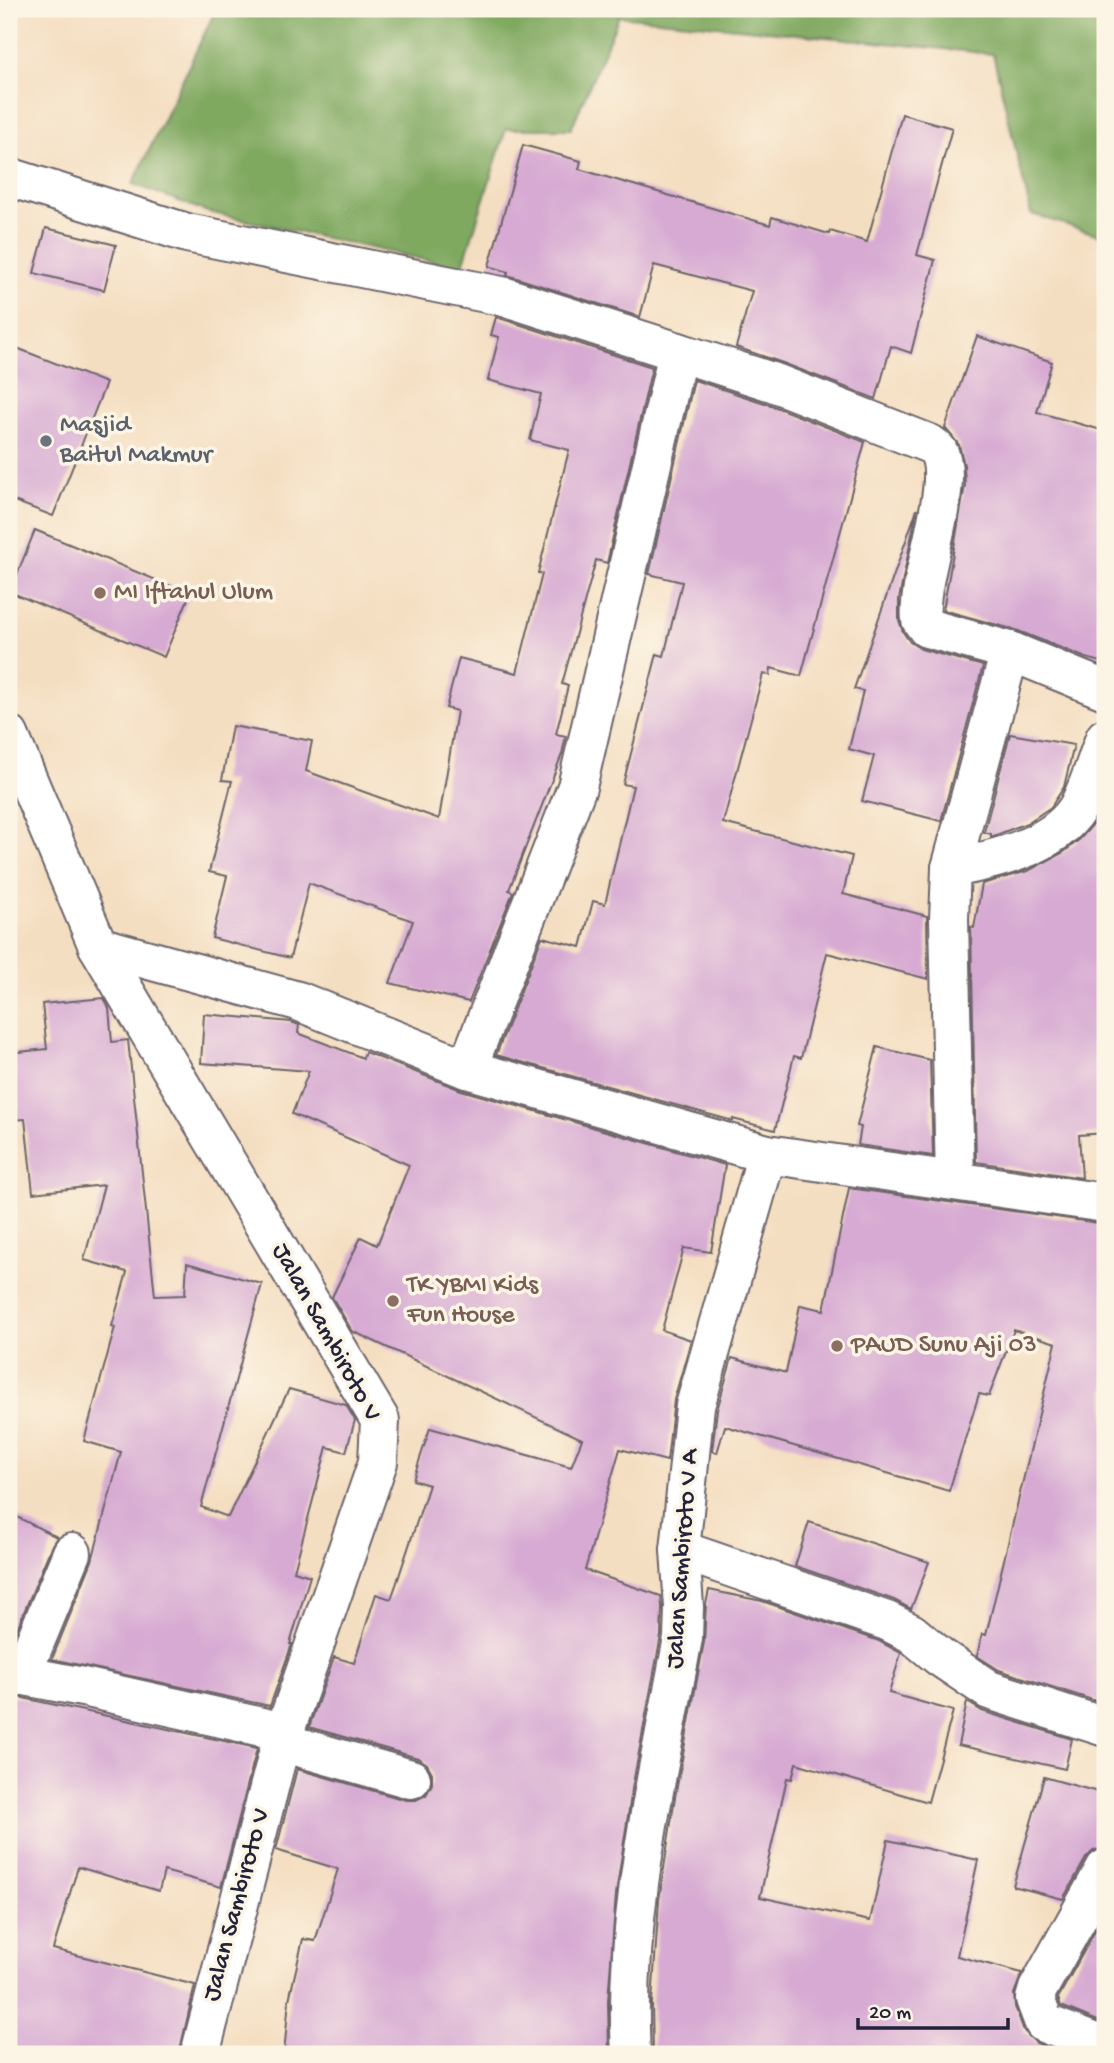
<svg xmlns="http://www.w3.org/2000/svg" width="1114" height="2063" viewBox="0 0 1114 2063" font-family="'Gochi Hand',sans-serif">
  <style>
    .forest { fill: #80a960; stroke: #51664e; stroke-width: 2 }
    .building { fill: #d7aad3 }
    .lines { fill: none; stroke-linecap: round; stroke-linejoin: round }
    .minor-casing { stroke: #6c646a; stroke-width: 42 }
    .minor { stroke: #fff; stroke-width: 38 }
    .worship-dot { fill: #6b7280; stroke: #fcf5e5; stroke-width: 2.5 }
    .education-dot { fill: #8d6e63; stroke: #fcf5e5; stroke-width: 2.5 }
    .labels { text-anchor: middle; dominant-baseline: central; stroke-width: 7; stroke-linejoin: round; paint-order: stroke }
    .worship-label { font-size: 26px; fill: #5b616d; stroke: #fcf5e5; text-anchor: start }
    .education-label { font-size: 26px; fill: #785e54; stroke: #fcf5e5; text-anchor: start }
    .street-label { font-size: 26px; fill: #22223b; stroke: #fcf5e5 }
  </style>
  <rect width="100%" height="100%" fill="#fcf5e5"/>
  <filter id="ink" filterUnits="userSpaceOnUse"><feTurbulence type="fractalNoise" baseFrequency=".0143" numOctaves="2"/><feDisplacementMap in="SourceGraphic" scale="14" xChannelSelector="R" yChannelSelector="G"/><feConvolveMatrix kernelMatrix="1 2 1 2 8 2 1 2 1" color-interpolation-filters="sRGB"/></filter>
  <filter id="wash" filterUnits="userSpaceOnUse"><feTurbulence type="fractalNoise" baseFrequency=".00686" numOctaves="4" result="noise"/><feDisplacementMap in="SourceGraphic" scale="28" xChannelSelector="R" yChannelSelector="G"/><feGaussianBlur stdDeviation="1.57" result="paint"/><feColorMatrix in="noise" values="0 0 0 0 0 0 0 0 0 0 0 0 0 0 0 0 0 1.4 0 .05"/><feComposite in="paint" operator="in"/></filter>
  <g filter="url(#wash)">
    <rect width="100%" height="100%" fill="#f4dec1"/>
    <path class="forest" d="M 216,9 L 1105,9 L 1105,237 L 1031,214 L 993,54 L 619,16 L 571,129 L 506,129 L 462,268 L 208,212 L 133,184 Z"/>
    <g id="blocks">
      <g class="building">
        <path d="M 902,114 L 952,128 L 917,255 L 935,260 L 911,353 L 891,346 L 876,399 L 783,363 L 736,347 L 752,291 L 654,265 L 640,317 L 507,275 L 508,272 L 489,266 L 523,145 L 581,161 L 579,169 L 770,225 L 772,217 L 829,234 L 830,231 L 867,242 Z"/>
        <path d="M 46,228 L 116,245 L 104,290 L 34,273 Z"/>
        <path d="M 496,317 L 652,367 L 607,563 L 596,560 L 562,684 L 568,686 L 556,734 L 566,736 L 562,754 L 509,890 L 513,892 L 469,1002 L 390,983 L 413,921 L 309,883 L 290,958 L 212,938 L 227,876 L 209,872 L 232,781 L 222,780 L 232,726 L 312,741 L 306,771 L 439,819 L 457,711 L 446,708 L 459,658 L 517,673 L 542,574 L 538,573 L 569,450 L 530,440 L 541,394 L 488,380 L 499,337 L 491,335 Z"/>
        <path d="M 977,336 L 1052,362 L 1037,412 L 1105,431 L 1105,663 L 1086,658 L 1016,630 L 943,610 L 965,485 L 964,465 L 959,445 L 945,428 Z"/>
        <path d="M 9,345 L 106,383 L 53,516 L 9,499 Z"/>
        <path d="M 694,380 L 768,404 L 865,442 L 801,676 L 771,668 L 770,675 L 763,674 L 723,823 L 852,856 L 843,894 L 927,916 L 928,979 L 827,953 L 801,1058 L 794,1056 L 775,1130 L 733,1119 L 733,1121 L 496,1055 L 542,937 L 581,947 L 593,901 L 605,904 L 633,786 L 623,784 L 657,654 L 664,656 L 682,582 L 649,574 Z"/>
        <path d="M 917,509 L 899,599 L 899,620 L 903,632 L 910,642 L 921,649 L 983,666 L 941,821 L 862,801 L 874,756 L 849,749 L 863,691 L 854,689 Z"/>
        <path d="M 35,530 L 190,594 L 164,657 L 10,592 Z"/>
        <path d="M 1010,734 L 1074,745 L 1064,787 L 1051,807 L 1027,823 L 991,837 L 991,834 L 984,832 Z"/>
        <path d="M 1105,801 L 1105,1133 L 1079,1135 L 1082,1178 L 976,1162 L 971,927 L 974,928 L 982,884 L 1028,871 L 1064,852 L 1080,839 L 1094,823 Z"/>
        <path d="M 104,998 L 109,1008 L 112,1042 L 128,1040 L 155,1296 L 185,1295 L 187,1263 L 262,1284 L 201,1507 L 228,1517 L 289,1389 L 346,1405 L 355,1420 L 346,1452 L 327,1447 L 294,1571 L 310,1576 L 290,1644 L 292,1644 L 270,1706 L 52,1659 L 92,1561 L 121,1452 L 84,1441 L 115,1327 L 112,1326 L 127,1272 L 84,1260 L 104,1185 L 33,1193 L 25,1119 L 9,1120 L 9,1053 L 47,1049 L 42,1004 Z"/>
        <path d="M 204,1014 L 291,1022 L 299,1025 L 298,1033 L 363,1058 L 365,1052 L 461,1090 L 725,1165 L 711,1252 L 684,1248 L 662,1330 L 691,1340 L 674,1400 L 667,1461 L 620,1449 L 585,1570 L 661,1596 L 662,1607 L 661,1636 L 632,1789 L 616,1894 L 608,2001 L 609,2054 L 284,2054 L 289,2000 L 303,1939 L 315,1941 L 338,1869 L 276,1850 L 297,1769 L 406,1800 L 416,1800 L 426,1795 L 432,1784 L 432,1773 L 427,1764 L 418,1758 L 309,1727 L 334,1657 L 354,1663 L 376,1594 L 391,1599 L 396,1585 L 429,1485 L 413,1480 L 430,1428 L 571,1467 L 582,1439 L 352,1331 L 332,1297 L 361,1237 L 377,1245 L 409,1165 L 292,1114 L 309,1071 L 201,1063 Z"/>
        <path d="M 877,1047 L 930,1060 L 933,1156 L 858,1145 L 861,1127 L 857,1126 Z"/>
        <path d="M 849,1188 L 1105,1224 L 1105,1704 L 999,1670 L 977,1656 L 982,1634 L 986,1635 L 1056,1343 L 1014,1330 L 989,1396 L 979,1394 L 949,1491 L 725,1426 L 717,1453 L 712,1451 L 717,1410 L 732,1358 L 786,1373 L 800,1305 L 824,1310 Z"/>
        <path d="M 9,1513 L 57,1537 L 52,1545 L 9,1648 Z"/>
        <path d="M 809,1522 L 929,1562 L 911,1609 L 894,1600 L 795,1566 Z"/>
        <path d="M 709,1590 L 762,1601 L 879,1641 L 901,1653 L 889,1693 L 953,1711 L 928,1802 L 796,1763 L 792,1779 L 787,1778 L 760,1897 L 870,1921 L 888,1840 L 978,1860 L 957,1956 L 1022,1973 L 1014,1994 L 1015,2007 L 1024,2031 L 1036,2043 L 1064,2054 L 653,2054 L 652,2002 L 659,1900 L 675,1797 L 704,1642 L 706,1604 Z"/>
        <path d="M 9,1695 L 257,1748 L 221,1887 L 164,1871 L 159,1891 L 78,1867 L 53,1949 L 195,1985 L 179,2054 L 9,2054 Z"/>
        <path d="M 967,1702 L 982,1711 L 1072,1739 L 1065,1769 L 958,1745 Z"/>
        <path d="M 1044,1777 L 1105,1794 L 1105,1837 L 1102,1848 L 1093,1851 L 1086,1858 L 1063,1899 L 1013,1886 Z"/>
        <path d="M 1105,1913 L 1105,2024 L 1061,2006 L 1058,1998 Z"/>
      </g>
    </g>
  </g>
  <g filter="url(#ink)">
    <use href="#blocks" fill-opacity="0" stroke="#6c646a" stroke-width="2"/>
    <g class="lines">
      <g class="minor-casing">
        <g id="minor">
          <path d="M 9,177 L 187,233 L 506,297 L 775,383 L 930,444 C 933,446 936,448 938,451 C 957,483 916,579 921,620 L 927,628 L 1010,651 L 1105,690"/>
          <path d="M 9,735 L 98,946 L 380,1420 L 378,1462 L 281,1742 L 200,2054"/>
          <path d="M 951,868 C 992,861 1053,847 1077,809 C 1089,788 1096,761 1105,738"/>
          <path d="M 98,946 L 298,1001 L 467,1069 L 767,1154 L 1105,1203"/>
          <path d="M 467,1069 L 577,787 L 678,352"/>
          <path d="M 955,1181 L 949,919 L 951,868 L 1010,651"/>
          <path d="M 680,1550 L 887,1621 L 911,1633 L 940,1657 L 989,1690 L 1105,1727"/>
          <path d="M 9,1673 L 83,1687 L 284,1732"/>
          <path d="M 21,1676 L 72,1553"/>
          <path d="M 281,1742 L 411,1779"/>
          <path d="M 1105,1869 L 1038,1989 L 1035,1999 L 1044,2023 L 1105,2047"/>
          <path d="M 631,2054 C 623,1914 658,1775 683,1638 L 684,1607 L 680,1550 L 695,1406 L 767,1154"/>
        </g>
      </g>
      <use href="#minor" class="minor"/>
    </g>
  </g>
  <circle class="worship-dot" cx="46" cy="441" r="7"/>
  <g class="education-dot">
    <circle cx="100" cy="593" r="7"/>
    <circle cx="393" cy="1301" r="7"/>
    <circle cx="837" cy="1346" r="7"/>
  </g>
  <g class="labels">
    <g class="worship-label">
      <text x="60" y="426">Masjid<tspan x="60" dy="30">Baitul Makmur</tspan></text>
    </g>
    <g class="education-label">
      <text x="114" y="593">MI Iftahul Ulum</text>
      <text x="407" y="1286">TK YBMI Kids<tspan x="407" dy="30">Fun House</tspan></text>
      <text x="851" y="1346">PAUD Sunu Aji 03</text>
    </g>
    <g class="street-label">
      <text transform="translate(325 1333) rotate(61)">Jalan Sambiroto V</text>
      <text transform="translate(684 1559) rotate(-86)">Jalan Sambiroto V A</text>
      <text transform="translate(238 1905) rotate(-75)">Jalan Sambiroto V</text>
    </g>
  </g>
  <rect width="1114" height="2063" fill="none" stroke="#fcf5e5" stroke-width="35"/>
  <path d="M858 2018v10h150v-10" fill="none" stroke="#22223b" stroke-width="3.5"/>
  <text x="869" y="2018" font-size="21" fill="#22223b" stroke="#fcf5e5" stroke-width="5" paint-order="stroke">20 m</text>
</svg>
